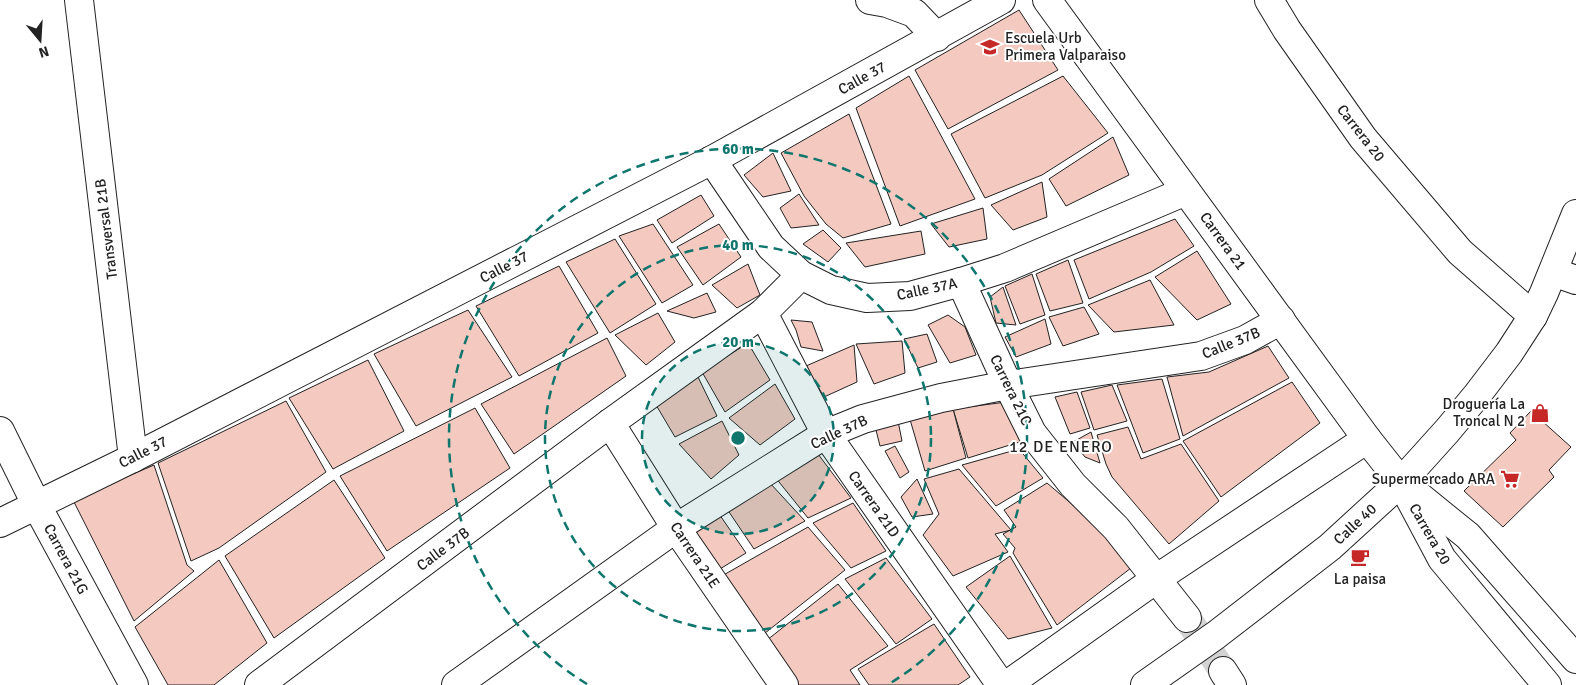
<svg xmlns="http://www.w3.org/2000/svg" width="1576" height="685" viewBox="0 0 1576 685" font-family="Signika,sans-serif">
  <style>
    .building { fill: #f3c9c0; stroke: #222 }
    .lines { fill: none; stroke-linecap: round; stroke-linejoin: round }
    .minor-tunnel { stroke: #d3d3d3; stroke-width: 28; stroke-dasharray: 28 14; stroke-linecap: butt }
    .minor-casing { stroke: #222; stroke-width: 30 }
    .highway-casing { stroke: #222; stroke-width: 30 }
    .minor { stroke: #fff; stroke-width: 28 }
    .highway { stroke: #fff; stroke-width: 28 }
    .ring { fill: none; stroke: #0f766e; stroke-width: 2.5; stroke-dasharray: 9 6 }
    .labels { text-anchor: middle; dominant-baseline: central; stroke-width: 4; stroke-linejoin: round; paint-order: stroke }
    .poi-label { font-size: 15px; fill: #222; stroke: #fff; text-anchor: end }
    .street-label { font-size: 15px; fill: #222; stroke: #fff }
    .neighbourhood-label { font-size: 16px; letter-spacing: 1px; fill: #222; stroke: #fff }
    .centre { fill: #0f766e; stroke: #fff; stroke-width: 2.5 }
    .ring-label { font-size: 15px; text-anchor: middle; font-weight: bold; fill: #0f766e; stroke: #fff; stroke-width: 4; stroke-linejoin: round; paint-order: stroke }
  </style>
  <rect width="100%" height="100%" fill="#fff"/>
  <g class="building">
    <path d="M 1019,10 L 1058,70 L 948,129 L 915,70 Z"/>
    <path d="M 909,76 L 975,199 L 900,226 L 856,108 Z"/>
    <path d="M 1063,76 L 1108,133 L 1042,175 L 985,198 L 951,134 Z"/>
    <path d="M 849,114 L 891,224 L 843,238 L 826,224 L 804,196 L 781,153 Z"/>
    <path d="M 1113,137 L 1129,175 L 1066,206 L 1049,179 Z"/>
    <path d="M 773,153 L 791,191 L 763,197 L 744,175 Z"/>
    <path d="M 1042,182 L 1047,217 L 1013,230 L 991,205 Z"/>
    <path d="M 799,194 L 819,225 L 791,228 L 780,208 Z"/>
    <path d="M 701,195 L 714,216 L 672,243 L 657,220 Z"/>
    <path d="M 983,208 L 987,239 L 949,247 L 931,224 Z"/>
    <path d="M 1175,219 L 1194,246 L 1151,272 L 1089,299 L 1074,260 Z"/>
    <path d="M 653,224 L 693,285 L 662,303 L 619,236 Z"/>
    <path d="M 719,224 L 741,257 L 703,285 L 677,247 Z"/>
    <path d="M 823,230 L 841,248 L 828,262 L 803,244 Z"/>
    <path d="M 921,231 L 925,254 L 865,267 L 846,243 Z"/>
    <path d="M 615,239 L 656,304 L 610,333 L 566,262 Z"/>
    <path d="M 1197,251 L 1231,304 L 1197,320 L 1155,277 Z"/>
    <path d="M 1068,260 L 1083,303 L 1050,311 L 1036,274 Z"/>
    <path d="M 748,264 L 760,295 L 737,308 L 712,285 Z"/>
    <path d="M 559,266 L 598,333 L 519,376 L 476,306 Z"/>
    <path d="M 1032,274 L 1045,315 L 1020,324 L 1005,286 Z"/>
    <path d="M 1150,280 L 1174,325 L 1114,332 L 1088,305 Z"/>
    <path d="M 1003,287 L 1016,325 L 996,323 L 990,297 Z"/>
    <path d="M 707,293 L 716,312 L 694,318 L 667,311 Z"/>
    <path d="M 1084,307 L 1099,334 L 1063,346 L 1049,317 Z"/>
    <path d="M 468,310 L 512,377 L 416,426 L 374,354 Z"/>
    <path d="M 658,313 L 675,342 L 646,365 L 615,335 Z"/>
    <path d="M 948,315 L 965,327 L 976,355 L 950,363 L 928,325 Z"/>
    <path d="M 1045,319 L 1051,344 L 1016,357 L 1005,337 Z"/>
    <path d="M 791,320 L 812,322 L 823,351 L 801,347 L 796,330 Z"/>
    <path d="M 927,334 L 937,362 L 918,368 L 904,339 Z"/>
    <path d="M 607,338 L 626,376 L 514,454 L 481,404 Z"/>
    <path d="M 902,341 L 905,373 L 874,384 L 856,344 Z"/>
    <path d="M 748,343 L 770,380 L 725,412 L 702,372 Z"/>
    <path d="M 854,345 L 857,382 L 824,397 L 806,366 Z"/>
    <path d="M 1268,346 L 1289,378 L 1183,436 L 1167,377 L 1209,372 Z"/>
    <path d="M 368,360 L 404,431 L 333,469 L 289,398 Z"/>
    <path d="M 697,375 L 717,416 L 675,437 L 656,405 Z"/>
    <path d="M 1162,379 L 1180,439 L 1143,453 L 1117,385 Z"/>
    <path d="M 1292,382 L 1320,423 L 1221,497 L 1183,441 Z"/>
    <path d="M 775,384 L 795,419 L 760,445 L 729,418 Z"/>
    <path d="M 1112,385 L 1127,421 L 1094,430 L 1081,392 Z"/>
    <path d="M 1077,392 L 1090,428 L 1070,434 L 1055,397 Z"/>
    <path d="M 286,401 L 326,472 L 219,548 L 191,561 L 158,463 Z"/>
    <path d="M 1006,402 L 1026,440 L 968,458 L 953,409 Z"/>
    <path d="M 475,408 L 510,468 L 387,551 L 340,476 Z"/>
    <path d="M 953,409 L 966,458 L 925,471 L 909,416 Z"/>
    <path d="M 1531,411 L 1571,447 L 1549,470 L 1554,477 L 1503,527 L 1464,491 L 1516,440 L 1510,433 Z"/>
    <path d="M 722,421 L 739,455 L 711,479 L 679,444 Z"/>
    <path d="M 898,421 L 902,441 L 880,446 L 875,426 Z"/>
    <path d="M 1128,427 L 1141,459 L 1181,444 L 1219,501 L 1169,544 L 1112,477 L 1106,464 L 1097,435 Z"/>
    <path d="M 1091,432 L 1100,463 L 1085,457 L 1073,442 Z"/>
    <path d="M 895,446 L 909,472 L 900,478 L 885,451 Z"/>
    <path d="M 1019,449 L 1043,478 L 996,506 L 962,465 Z"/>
    <path d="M 818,454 L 851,498 L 808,518 L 775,477 Z"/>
    <path d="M 154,465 L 187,565 L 194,571 L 134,621 L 73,500 Z"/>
    <path d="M 959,469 L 1011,530 L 995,534 L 1008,552 L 953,576 L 923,535 L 939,514 L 924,479 Z"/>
    <path d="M 917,479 L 933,514 L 912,517 L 901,497 Z"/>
    <path d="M 334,480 L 385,558 L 274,638 L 225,556 Z"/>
    <path d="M 769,482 L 805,521 L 754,549 L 725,506 Z"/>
    <path d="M 1047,483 L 1100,528 L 1131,568 L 1057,625 L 1013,553 L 1015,548 L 1003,534 L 1016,527 L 1004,510 Z"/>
    <path d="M 853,503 L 886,551 L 851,568 L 813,523 Z"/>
    <path d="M 717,511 L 746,553 L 715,572 L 684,529 Z"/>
    <path d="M 808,527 L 845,570 L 760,637 L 720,577 Z"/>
    <path d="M 1010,556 L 1052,628 L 1008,639 L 966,587 Z"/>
    <path d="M 886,558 L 932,619 L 896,644 L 845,579 Z"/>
    <path d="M 219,560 L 267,643 L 214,685 L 168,685 L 135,627 Z"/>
    <path d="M 838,584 L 888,646 L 850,670 L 860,685 L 793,685 L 762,644 Z"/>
    <path d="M 934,624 L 970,677 L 958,685 L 869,685 L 858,669 Z"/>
  </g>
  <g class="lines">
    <path class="minor-tunnel" d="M 1187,618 L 1223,671"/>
    <g class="minor-casing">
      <g id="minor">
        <path d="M 79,0 L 133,458"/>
        <path d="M 870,0 L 887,3 L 914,13 L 937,37"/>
        <path d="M 1047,0 L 1367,439 L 1401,482 L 1442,559 L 1547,685"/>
        <path d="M 1269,0 L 1287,30 L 1363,138 L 1460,252 L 1533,316"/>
        <path d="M 712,160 L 771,247 L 801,275 L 831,290 L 867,298 L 910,296 L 961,282 L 1005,268 L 1186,191"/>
        <path d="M 1553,272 L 1576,280"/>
        <path d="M 961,282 L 1008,385 L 1032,433 L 1073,485 L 1116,528 L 1187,618"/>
        <path d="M 763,313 L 826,434 L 1001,685"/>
        <path d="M 610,423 L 676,528 L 784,685"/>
        <path d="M 0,431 L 37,506 L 134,685"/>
        <path d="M 1410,489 L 1468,536 L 1576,659"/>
        <path d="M 0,523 L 133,458 L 712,160 L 1001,0"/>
        <path d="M 1223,671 L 1232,685"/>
        <path d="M 259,685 L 610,423 L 763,313 L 801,275"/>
        <path d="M 456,685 L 676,528 L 826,434 L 863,419 L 941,398 L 1008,385 L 1201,356 L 1245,340 L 1281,320"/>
        <path d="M 1007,685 L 1156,579 L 1367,439"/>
      </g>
    </g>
    <g class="highway-casing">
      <path id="highway" d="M 1145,685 L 1216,635 L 1330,547 L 1401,482 L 1447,431 L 1477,395 L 1509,353 L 1533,316 L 1544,293 L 1576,214"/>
    </g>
    <use href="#minor" class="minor"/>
    <use href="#highway" class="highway"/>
  </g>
  <circle cx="738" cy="438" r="96" fill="#0f766e" fill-opacity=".12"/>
  <g class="ring">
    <circle cx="738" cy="438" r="96"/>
    <circle cx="738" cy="438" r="193"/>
    <path d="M587 684A289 289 0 1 1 889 684"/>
  </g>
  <defs>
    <g id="school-bare" transform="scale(1.5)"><path d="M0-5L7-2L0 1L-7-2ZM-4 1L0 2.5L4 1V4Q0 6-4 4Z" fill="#c62828" stroke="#fff" stroke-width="2.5" paint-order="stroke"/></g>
    <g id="shop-bare" transform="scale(1.5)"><path d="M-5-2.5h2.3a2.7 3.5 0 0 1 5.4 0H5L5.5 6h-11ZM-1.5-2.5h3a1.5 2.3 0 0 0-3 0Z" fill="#c62828" stroke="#fff" stroke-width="2.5" paint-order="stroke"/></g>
    <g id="supermarket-bare" transform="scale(1.5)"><path d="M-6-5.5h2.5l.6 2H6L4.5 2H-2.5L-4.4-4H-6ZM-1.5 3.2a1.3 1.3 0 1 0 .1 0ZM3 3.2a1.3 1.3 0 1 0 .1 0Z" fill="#c62828" stroke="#fff" stroke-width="2.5" paint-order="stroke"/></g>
    <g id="cafe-bare" transform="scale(1.5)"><path d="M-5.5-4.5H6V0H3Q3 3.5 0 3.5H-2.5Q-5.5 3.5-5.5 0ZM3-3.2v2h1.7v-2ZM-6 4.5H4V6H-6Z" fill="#c62828" stroke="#fff" stroke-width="2.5" paint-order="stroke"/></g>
  </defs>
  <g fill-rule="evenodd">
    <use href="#school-bare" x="990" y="47"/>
    <use href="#shop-bare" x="1540" y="413"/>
    <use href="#supermarket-bare" x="1510" y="479"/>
    <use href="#cafe-bare" x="1360" y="557"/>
  </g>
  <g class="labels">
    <g class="poi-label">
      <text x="1005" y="38" text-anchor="start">Escuela Urb<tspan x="1005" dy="17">Primera Valparaiso</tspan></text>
      <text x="1525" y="404">Droguería La<tspan x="1525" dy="17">Troncal N 2</tspan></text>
      <text x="1495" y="479">Supermercado ARA</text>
      <text x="1360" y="579" text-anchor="middle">La paisa</text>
    </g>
    <g class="street-label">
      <text transform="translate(862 78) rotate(-29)">Calle 37</text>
      <text transform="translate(1361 133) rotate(52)">Carrera 20</text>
      <text transform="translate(106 229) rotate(-97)">Transversal 21B</text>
      <text transform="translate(1223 241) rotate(54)">Carrera 21</text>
      <text transform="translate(504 267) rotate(-27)">Calle 37</text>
      <text transform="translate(927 289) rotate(-12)">Calle 37A</text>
      <text transform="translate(1231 343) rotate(-22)">Calle 37B</text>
      <text transform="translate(1011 390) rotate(64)">Carrera 21C</text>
      <text transform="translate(839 432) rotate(-25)">Calle 37B</text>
      <text transform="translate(143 452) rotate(-27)">Calle 37</text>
      <text transform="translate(874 504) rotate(55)">Carrera 21D</text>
      <text transform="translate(1355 524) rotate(-43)">Calle 40</text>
      <text transform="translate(1430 534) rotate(60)">Carrera 20</text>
      <text transform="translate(443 549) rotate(-37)">Calle 37B</text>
      <text transform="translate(695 555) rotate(56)">Carrera 21E</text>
      <text transform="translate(66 559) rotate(62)">Carrera 21G</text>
    </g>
    <g class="neighbourhood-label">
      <text x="1061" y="447">12 DE ENERO</text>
    </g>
  </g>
  <circle cx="738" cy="438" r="8" class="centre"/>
  <g class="ring-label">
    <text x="738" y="154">60 m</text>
    <text x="738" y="250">40 m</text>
    <text x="738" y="347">20 m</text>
  </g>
  <g transform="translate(40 40) rotate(162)" stroke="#ffffff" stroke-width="4" paint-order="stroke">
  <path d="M0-4L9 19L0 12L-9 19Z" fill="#222222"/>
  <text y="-8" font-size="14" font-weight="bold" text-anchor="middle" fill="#222222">N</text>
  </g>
</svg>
